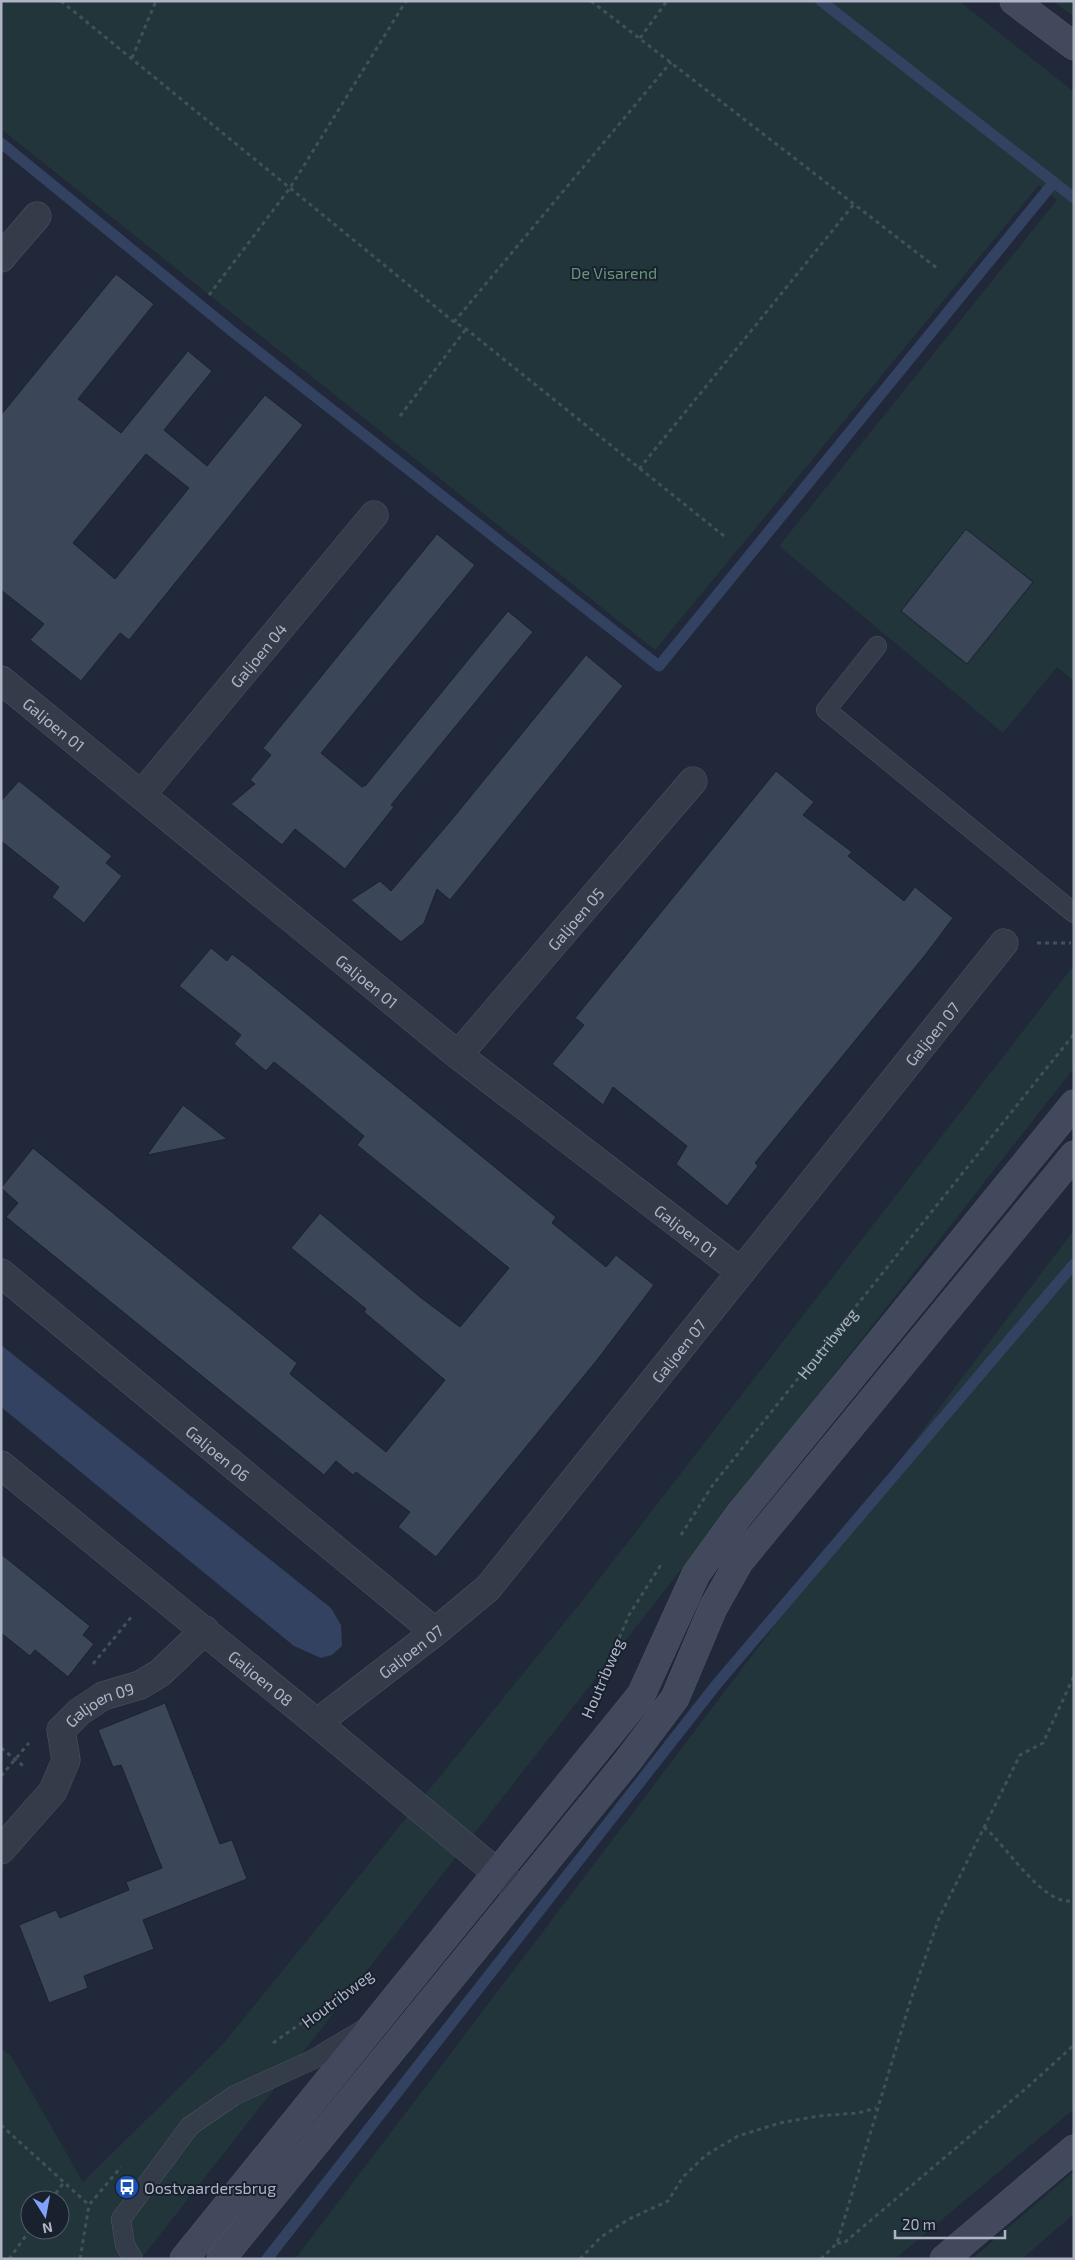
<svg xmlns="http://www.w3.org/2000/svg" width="1075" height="2260" viewBox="0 0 1075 2260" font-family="'Exo 2',sans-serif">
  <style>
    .green { fill: #22353a; fill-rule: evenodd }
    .water { fill: #334261 }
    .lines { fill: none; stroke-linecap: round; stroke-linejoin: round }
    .stream { stroke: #334261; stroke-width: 11 }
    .building { fill: #3c4659; stroke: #1b2230; fill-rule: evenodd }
    .lane-casing { stroke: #4e5564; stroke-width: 20 }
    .street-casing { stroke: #4e5564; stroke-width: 29 }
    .secondary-casing { stroke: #4e5564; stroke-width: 29 }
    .path { stroke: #405257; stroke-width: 3; stroke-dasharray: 4 4; stroke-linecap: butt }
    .lane { stroke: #343b49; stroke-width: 19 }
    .street { stroke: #343b49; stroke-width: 28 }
    .secondary { stroke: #42495c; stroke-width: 28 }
    .labels { text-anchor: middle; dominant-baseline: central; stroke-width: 4; stroke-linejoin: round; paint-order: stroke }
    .park-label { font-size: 16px; fill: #659775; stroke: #19202e }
    .street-label { font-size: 16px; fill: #aeb5c6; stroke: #19202e }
    .poi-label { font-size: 16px; fill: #aeb5c6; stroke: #19202e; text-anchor: start }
  </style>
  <rect width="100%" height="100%" fill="#202839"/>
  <g class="green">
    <path d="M 1,1 L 959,1 L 1074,92 L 1074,681 L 1057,667 L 1003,733 L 779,546 L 1057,200 L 1039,185 L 655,650 L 1,129 Z"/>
    <path d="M 1053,1 L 1074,1 L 1074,17 Z"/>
    <path d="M 1074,965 L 1074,1068 L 141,2259 L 1,2259 L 1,2048 L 11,2056 L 83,2182 L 223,2044 L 586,1596 ZM 30,2200 L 60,2200 L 60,2230 L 30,2230 Z"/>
    <path d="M 1074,1230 L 1074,2109 L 895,2259 L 295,2259 Z"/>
    <path d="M 1074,2171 L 1074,2214 L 1022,2259 L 972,2259 Z"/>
  </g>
  <path class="water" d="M 1,1345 L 331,1608 L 341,1625 L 342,1646 L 332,1655 L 321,1658 L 294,1646 L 1,1407 Z"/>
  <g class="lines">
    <g class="stream">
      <path d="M 821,1 L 1074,198"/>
      <path d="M 1,143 L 233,332 L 659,666 L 1054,182"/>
      <path d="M 267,2259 L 716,1685 L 1074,1264"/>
    </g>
  </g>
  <g class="building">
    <path d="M 116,274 L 154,304 L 78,399 L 121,433 L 188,351 L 212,371 L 164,430 L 207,466 L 265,395 L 303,425 L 129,640 L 120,633 L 81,681 L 30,640 L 44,624 L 1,590 L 1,415 ZM 146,454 L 189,488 L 115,579 L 73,543 Z"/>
    <path d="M 966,529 L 1033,582 L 967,664 L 901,611 Z"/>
    <path d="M 437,534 L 475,565 L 321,753 L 362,787 L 366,785 L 508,611 L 533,632 L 391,805 L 394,807 L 345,869 L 295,829 L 282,845 L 231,804 L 255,784 L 250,780 L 271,755 L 263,748 Z"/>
    <path d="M 586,655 L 623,686 L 450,900 L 437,889 L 424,923 L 401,942 L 351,900 L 380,881 L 391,891 L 453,818 Z"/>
    <path d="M 776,771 L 814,802 L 803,815 L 852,852 L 848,856 L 904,901 L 915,887 L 953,918 L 926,954 L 755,1163 L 758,1166 L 727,1206 L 676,1164 L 687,1146 L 613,1087 L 603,1105 L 552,1064 L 584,1025 L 575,1018 Z"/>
    <path d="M 19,781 L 112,856 L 106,863 L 122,876 L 84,923 L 52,897 L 59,887 L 1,841 L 1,801 Z"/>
    <path d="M 211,948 L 227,961 L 232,954 L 248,966 L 556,1217 L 552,1223 L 606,1267 L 616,1255 L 654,1285 L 597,1360 L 436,1557 L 398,1527 L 410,1512 L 356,1472 L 353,1475 L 336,1461 L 324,1475 L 6,1217 L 18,1203 L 1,1188 L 33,1148 L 297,1363 L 290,1374 L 386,1452 L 445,1380 L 364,1312 L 366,1309 L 291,1248 L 320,1213 L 420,1297 L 460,1327 L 509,1268 L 357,1145 L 364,1136 L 304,1086 L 274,1062 L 266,1071 L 234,1044 L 241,1035 L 179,986 Z"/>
    <path d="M 183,1105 L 227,1139 L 147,1155 Z"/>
    <path d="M 1,1554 L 90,1626 L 83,1635 L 94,1644 L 68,1677 L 35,1650 L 30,1656 L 1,1633 Z"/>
    <path d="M 165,1703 L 220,1844 L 232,1840 L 247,1879 L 143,1920 L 154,1949 L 84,1976 L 88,1988 L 49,2003 L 19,1925 L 56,1910 L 60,1918 L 129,1890 L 126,1882 L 162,1868 L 121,1765 L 113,1767 L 98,1730 Z"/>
  </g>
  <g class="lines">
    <g class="lane-casing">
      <g id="lane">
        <path d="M 877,646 L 826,710 L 1074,913"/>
        <path d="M 133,2259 L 125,2245 L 121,2219 L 190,2126 L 235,2095 L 312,2060 L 364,2029"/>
      </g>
    </g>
    <g class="street-casing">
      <g id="street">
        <path d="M 1,258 L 37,216"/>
        <path id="s2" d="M 1,680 L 458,1055 L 741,1272"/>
        <path id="s3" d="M 142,794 L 374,515"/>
        <path id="s4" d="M 458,1055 L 693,781"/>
        <path id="s5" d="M 1,1273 L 435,1632"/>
        <path id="s6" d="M 1,1465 L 317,1723 L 520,1892"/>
        <path id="s7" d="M 317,1723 L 435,1632 L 488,1588 L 1004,943"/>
        <path id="s8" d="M 1,1850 L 53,1791 L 66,1760 L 61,1730 L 79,1712 L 103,1696 L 140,1685 L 160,1673 L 205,1630"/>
      </g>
    </g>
    <g class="secondary-casing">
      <g id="secondary">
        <path d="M 1014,1 L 1074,46"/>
        <path d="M 184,2259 L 641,1695 L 696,1574 L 739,1515 L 1074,1104"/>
        <path d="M 221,2259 L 627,1762 L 675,1698 L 713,1608 L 739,1562 L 1074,1155"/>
        <path d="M 944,2259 L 1074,2149"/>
      </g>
    </g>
    <g class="path">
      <path d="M 61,1 L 454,322 L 466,329 L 724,536"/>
      <path d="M 591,1 L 938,269"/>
      <path d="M 640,38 L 667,1"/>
      <path d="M 132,58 L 156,1"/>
      <path d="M 209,295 L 290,188 L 406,1"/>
      <path d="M 454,322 L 671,62"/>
      <path d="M 400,416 L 466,329"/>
      <path d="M 639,469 L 854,204"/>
      <path d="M 1037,943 L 1071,943"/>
      <path id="s1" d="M 681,1535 L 712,1486 L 1074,1034"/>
      <path d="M 93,1664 L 133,1615"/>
      <path d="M 594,1697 L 629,1615 L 662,1563"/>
      <path d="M 1,1748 L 26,1768"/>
      <path d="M 1,1776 L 29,1743"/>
      <path d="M 984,1827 C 1005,1844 1046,1910 1074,1900"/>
      <path d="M 273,2043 L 368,1976"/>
      <path d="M 1,2125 L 89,2205"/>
      <path d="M 51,2200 L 64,2182"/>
      <path d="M 837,2243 L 844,2243 L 1030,2085 L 1074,2045"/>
      <path d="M 9,2259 L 30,2230"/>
      <path d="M 80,2259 L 89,2205 L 121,2167"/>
      <path d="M 580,2259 L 601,2237 L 629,2219 L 668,2201 L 683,2177 L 706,2155 L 738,2136 L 780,2123 L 818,2116 L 858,2113 L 876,2108"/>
      <path d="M 821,2259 L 837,2243 L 911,1999 L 939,1918 L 1020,1755 L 1043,1743 L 1074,1676"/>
    </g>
    <use href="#lane" class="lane"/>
    <use href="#street" class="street"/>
    <use href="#secondary" class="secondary"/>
  </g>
  <defs>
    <g id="bus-disc" transform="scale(1.25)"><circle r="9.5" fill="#1a4fb4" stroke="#19202e"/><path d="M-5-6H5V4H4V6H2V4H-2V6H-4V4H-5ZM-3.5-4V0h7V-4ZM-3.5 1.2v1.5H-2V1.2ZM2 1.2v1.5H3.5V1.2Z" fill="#fff"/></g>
  </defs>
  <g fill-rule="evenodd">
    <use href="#bus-disc" x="127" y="2187"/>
  </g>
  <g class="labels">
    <g class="park-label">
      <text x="614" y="272">De Visarend</text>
    </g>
    <g class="street-label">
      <text stroke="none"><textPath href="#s3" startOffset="181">Galjoen 04</textPath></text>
      <text stroke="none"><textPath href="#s2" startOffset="69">Galjoen 01</textPath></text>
      <text stroke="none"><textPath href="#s4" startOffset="180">Galjoen 05</textPath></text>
      <text stroke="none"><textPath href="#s2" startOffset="474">Galjoen 01</textPath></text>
      <text stroke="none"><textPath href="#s7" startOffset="928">Galjoen 07</textPath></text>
      <text stroke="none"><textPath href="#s2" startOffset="879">Galjoen 01</textPath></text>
      <text stroke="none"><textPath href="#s1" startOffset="241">Houtribweg</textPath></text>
      <text stroke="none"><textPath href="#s7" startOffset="522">Galjoen 07</textPath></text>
      <text stroke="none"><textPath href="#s5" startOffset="282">Galjoen 06</textPath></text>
      <text stroke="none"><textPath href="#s7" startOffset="118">Galjoen 07</textPath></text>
      <text stroke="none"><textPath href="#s6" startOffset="336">Galjoen 08</textPath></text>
      <text transform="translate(602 1678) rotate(-67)">Houtribweg</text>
      <text stroke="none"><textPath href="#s8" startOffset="190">Galjoen 09</textPath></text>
      <text transform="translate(337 1998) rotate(-37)">Houtribweg</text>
    </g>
    <g class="poi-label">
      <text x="144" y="2187">Oostvaardersbrug</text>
    </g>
  </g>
  <rect width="1075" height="2260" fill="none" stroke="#aeb5c6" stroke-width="5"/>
  <g transform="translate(45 2215) rotate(169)"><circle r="24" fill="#19202e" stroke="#555c6b"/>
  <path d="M0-4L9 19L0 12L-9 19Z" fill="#7fa2fa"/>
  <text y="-8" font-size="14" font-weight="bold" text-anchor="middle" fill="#aeb5c6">N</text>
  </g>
  <path d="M895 2230v8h110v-8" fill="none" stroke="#aeb5c6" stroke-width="2.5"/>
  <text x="902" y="2230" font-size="15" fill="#aeb5c6" stroke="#19202e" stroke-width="4" paint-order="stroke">20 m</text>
</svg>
